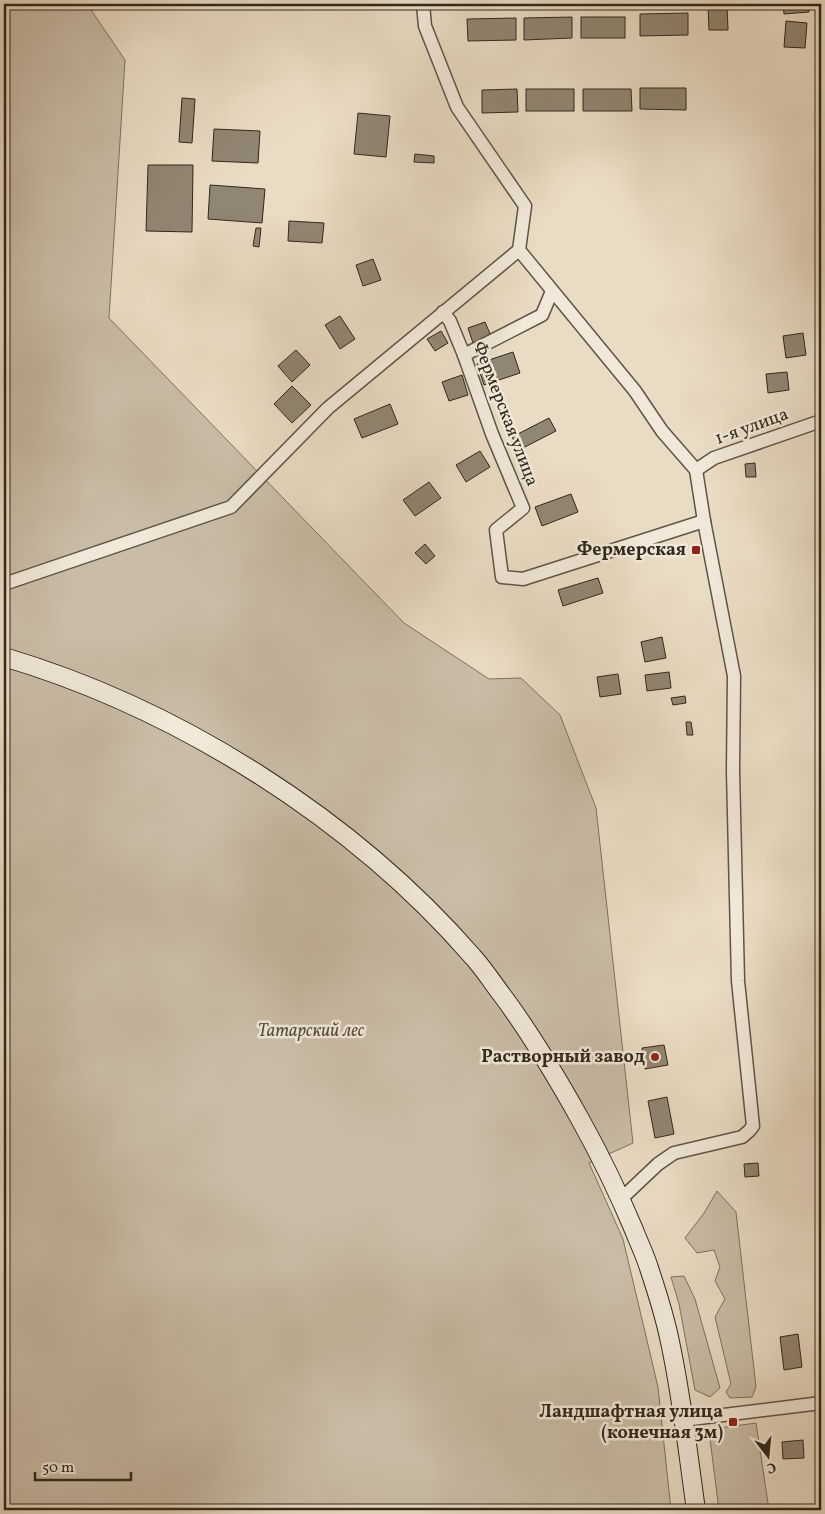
<svg xmlns="http://www.w3.org/2000/svg" width="825" height="1514" viewBox="0 0 825 1514" font-family="Vollkorn,serif">
  <style>
    .green { fill: #cabda8; stroke: #7d7262 }
    .building { fill: #918674; stroke: #30281d }
    .lines { fill: none; stroke-linecap: round; stroke-linejoin: round }
    .minor-casing { stroke: #5e5547; stroke-width: 15 }
    .secondary-casing { stroke: #30281d; stroke-width: 20 }
    .minor { stroke: #f1e8d9; stroke-width: 12 }
    .secondary { stroke: #f1e8d9; stroke-width: 18 }
    .poi-dot { fill: #8f2418; stroke: #f1e8d9; stroke-width: 2 }
    .labels { text-anchor: middle; dominant-baseline: central; stroke-width: 5; stroke-linejoin: round; paint-order: stroke }
    .street-label { font-size: 18px; fill: #30281d; stroke: #f1e8d9 }
    .poi-label { font-size: 18px; font-weight: bold; fill: #30281d; stroke: #f1e8d9; text-anchor: end }
    .park-label { font-size: 18px; font-style: italic; fill: #564d40; stroke: #f1e8d9 }
  </style>
  <rect width="100%" height="100%" fill="#eadcc4"/>
  <filter id="stains"><feTurbulence type="fractalNoise" baseFrequency=".004" numOctaves="4"/><feColorMatrix values="0 0 0 0 .2 0 0 0 0 .09 0 0 0 0 .02 0 0 0 .5 -.17"/></filter>
  <radialGradient id="worn" r=".72"><stop offset=".6" stop-color="#630" stop-opacity="0"/><stop offset="1" stop-color="#630" stop-opacity=".3"/></radialGradient>
  <g class="green">
    <path d="M 4,4 L 87,4 L 125,60 L 109,318 L 404,623 L 489,679 L 521,678 L 560,715 L 596,808 L 633,1143 L 589,1163 L 623,1239 L 658,1387 L 671,1510 L 4,1510 Z"/>
    <path d="M 717,1191 L 736,1212 L 756,1387 L 752,1397 L 730,1398 L 726,1392 L 731,1384 L 715,1317 L 725,1299 L 715,1281 L 720,1267 L 714,1250 L 697,1253 L 685,1238 L 704,1213 Z"/>
    <path d="M 684,1276 L 695,1299 L 720,1388 L 710,1397 L 695,1390 L 679,1304 L 671,1277 Z"/>
    <path d="M 756,1423 L 769,1510 L 719,1510 L 710,1439 L 719,1428 Z"/>
  </g>
  <g class="building">
    <path d="M 727,4 L 728,30 L 709,30 L 708,5 Z"/>
    <path d="M 783,4 L 808,4 L 809,12 L 784,14 Z"/>
    <path d="M 688,13 L 688,35 L 640,36 L 640,14 Z"/>
    <path d="M 572,17 L 572,38 L 524,40 L 524,18 Z"/>
    <rect x="581" y="17" width="44" height="21"/>
    <path d="M 516,18 L 516,40 L 468,41 L 467,19 Z"/>
    <path d="M 786,21 L 807,23 L 805,48 L 784,47 Z"/>
    <path d="M 640,88 L 686,88 L 686,110 L 640,109 Z"/>
    <path d="M 517,89 L 518,112 L 482,113 L 482,90 Z"/>
    <rect x="526" y="89" width="48" height="22"/>
    <path d="M 583,89 L 631,89 L 632,111 L 583,111 Z"/>
    <path d="M 182,98 L 195,99 L 192,143 L 179,142 Z"/>
    <path d="M 358,113 L 390,116 L 386,157 L 354,154 Z"/>
    <path d="M 214,129 L 260,131 L 258,163 L 212,161 Z"/>
    <path d="M 415,154 L 434,156 L 434,163 L 414,162 Z"/>
    <path d="M 148,165 L 193,165 L 192,232 L 146,231 Z"/>
    <path d="M 210,185 L 265,189 L 262,223 L 208,219 Z"/>
    <path d="M 289,221 L 324,223 L 322,243 L 288,241 Z"/>
    <path d="M 256,228 L 261,228 L 259,247 L 253,246 Z"/>
    <path d="M 373,259 L 381,280 L 363,286 L 356,265 Z"/>
    <path d="M 340,316 L 355,339 L 340,349 L 325,325 Z"/>
    <path d="M 485,322 L 491,336 L 473,343 L 468,328 Z"/>
    <path d="M 441,331 L 448,343 L 435,351 L 427,339 Z"/>
    <path d="M 803,333 L 806,355 L 786,358 L 783,336 Z"/>
    <path d="M 296,350 L 310,365 L 292,382 L 278,366 Z"/>
    <path d="M 513,352 L 520,373 L 484,385 L 477,364 Z"/>
    <path d="M 787,372 L 789,390 L 768,393 L 766,374 Z"/>
    <path d="M 462,375 L 468,395 L 449,401 L 442,382 Z"/>
    <path d="M 292,386 L 311,405 L 292,423 L 274,404 Z"/>
    <path d="M 390,404 L 398,424 L 362,438 L 354,419 Z"/>
    <path d="M 549,418 L 556,431 L 519,450 L 512,437 Z"/>
    <path d="M 480,451 L 490,467 L 466,482 L 456,465 Z"/>
    <path d="M 755,463 L 756,477 L 746,477 L 745,464 Z"/>
    <path d="M 429,482 L 441,498 L 415,516 L 403,500 Z"/>
    <path d="M 571,494 L 578,512 L 542,526 L 535,507 Z"/>
    <path d="M 425,544 L 435,556 L 426,564 L 415,553 Z"/>
    <path d="M 598,578 L 603,593 L 563,606 L 558,590 Z"/>
    <path d="M 662,637 L 666,658 L 645,662 L 641,642 Z"/>
    <path d="M 669,672 L 671,688 L 647,691 L 645,675 Z"/>
    <path d="M 618,674 L 621,694 L 600,697 L 597,677 Z"/>
    <path d="M 685,696 L 686,703 L 673,705 L 671,698 Z"/>
    <path d="M 686,722 L 691,722 L 693,735 L 687,735 Z"/>
    <path d="M 664,1045 L 668,1065 L 645,1069 L 642,1048 Z"/>
    <path d="M 667,1097 L 674,1134 L 655,1138 L 648,1101 Z"/>
    <path d="M 758,1163 L 759,1176 L 745,1177 L 744,1164 Z"/>
    <path d="M 798,1334 L 802,1367 L 784,1370 L 780,1337 Z"/>
    <path d="M 803,1440 L 804,1458 L 783,1459 L 782,1442 Z"/>
  </g>
  <g class="lines">
    <g class="minor-casing">
      <g id="minor">
        <path d="M 423,4 L 425,26 L 457,107 L 525,206 L 519,250 L 635,391 L 662,431 L 696,470 L 704,521 L 734,676 L 733,771 L 738,981 L 753,1126 L 749,1131 L 742,1137 L 674,1153 L 658,1164 L 621,1199"/>
        <path d="M 443,312 L 450,321 L 464,355 L 492,434 L 523,508 L 496,530 L 502,577 L 523,579 L 704,521"/>
        <path d="M 464,355 L 542,315 L 552,291"/>
        <path d="M 696,470 L 714,458 L 821,421"/>
        <path d="M 4,584 L 231,507 L 328,408 L 519,250"/>
        <path d="M 683,1420 L 821,1403"/>
      </g>
    </g>
    <g class="secondary-casing">
      <path id="secondary" d="M 4,657 C 179,709 353,819 473,957 C 484,969 492,982 502,995 C 531,1034 556,1076 580,1119 C 600,1155 618,1192 634,1230 C 639,1243 645,1255 649,1268 C 657,1292 665,1317 670,1342 C 682,1397 688,1454 696,1510"/>
    </g>
    <use href="#minor" class="minor"/>
    <use href="#secondary" class="secondary"/>
  </g>
  <g class="poi-dot">
    <rect x="691" y="545" width="10" height="10" rx="2.5"/>
    <circle cx="655" cy="1057" r="5"/>
    <rect x="728" y="1417" width="10" height="10" rx="2.5"/>
  </g>
  <g class="labels">
    <g class="street-label">
      <text transform="translate(505 414) rotate(69)">Фермерская улица</text>
      <text transform="translate(752 427) rotate(-20)">1-я улица</text>
    </g>
    <g class="poi-label">
      <text x="686" y="550">Фермерская</text>
      <text x="645" y="1057">Растворный завод</text>
      <text x="723" y="1412">Ландшафтная улица<tspan x="723" dy="21">(конечная 3м)</tspan></text>
    </g>
    <g class="park-label">
      <text x="311" y="1031">Татарский лес</text>
    </g>
  </g>
  <rect width="825" height="1514" fill="none" stroke="#eadcc4" stroke-width="20"/>
  <rect x="5" y="5" width="815" height="1504" fill="none" stroke="#30281d" stroke-width="2.5"/>
  <rect x="10" y="10" width="805" height="1494" fill="none" stroke="#30281d"/>
  <g transform="translate(768 1456) rotate(164)" stroke="#f1e8d9" stroke-width="4" paint-order="stroke">
  <path d="M0-4L9 19L0 12L-9 19Z" fill="#30281d"/>
  <text y="-8" font-size="14" font-weight="bold" text-anchor="middle" fill="#30281d">С</text>
  </g>
  <path d="M35 1472v8h96v-8" fill="none" stroke="#30281d" stroke-width="2.5"/>
  <text x="42" y="1472" font-size="15" fill="#30281d" stroke="#f1e8d9" stroke-width="4" paint-order="stroke">50 m</text>
  <rect width="100%" height="100%" filter="url(#stains)"/>
  <rect width="100%" height="100%" fill="url(#worn)"/>
</svg>
